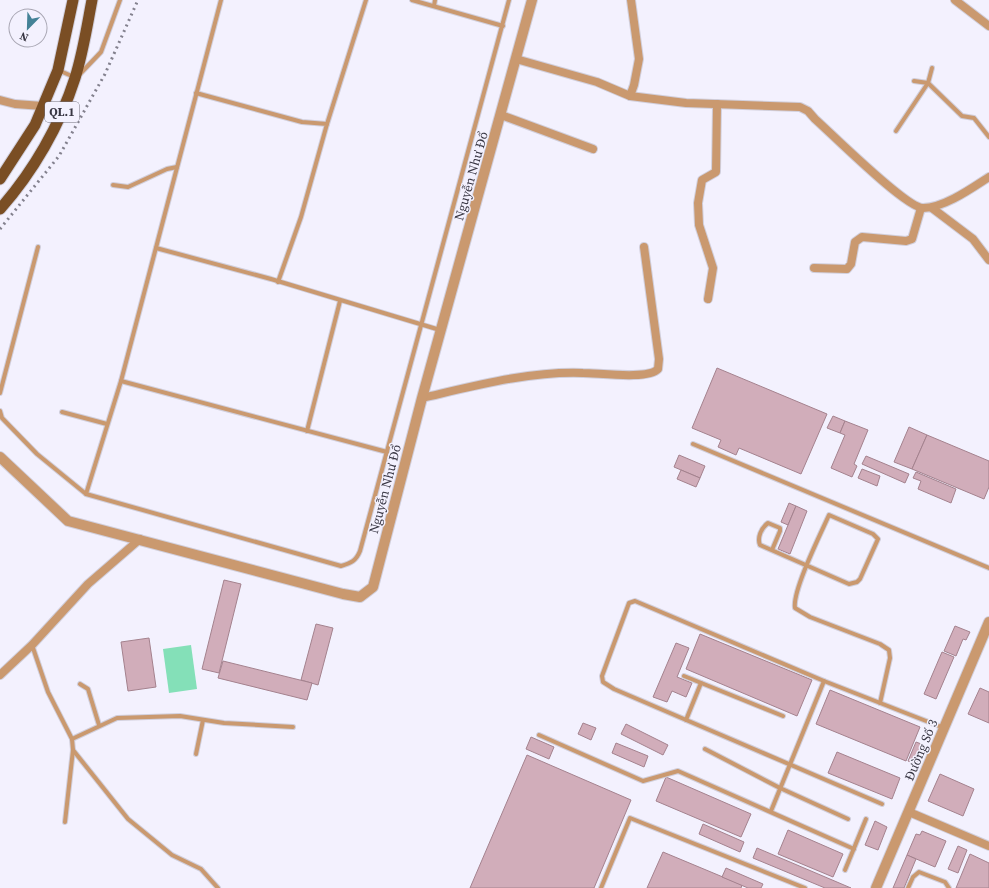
<svg xmlns="http://www.w3.org/2000/svg" width="989" height="888" viewBox="0 0 989 888" font-family="'Source Serif 4',serif">
  <style>
    .green { fill: #84e0b8 }
    .building { fill: #d1adba; stroke: #a4828e }
    .lines { fill: none; stroke-linecap: round; stroke-linejoin: round }
    .service-casing { stroke: #d1cfdc; stroke-width: 6 }
    .minor-casing { stroke: #d1cfdc; stroke-width: 10 }
    .tertiary-casing { stroke: #d1cfdc; stroke-width: 12 }
    .trunk-casing { stroke: #d1cfdc; stroke-width: 13 }
    .service { stroke: #ca996f; stroke-width: 4 }
    .minor { stroke: #ca996f; stroke-width: 8 }
    .tertiary { stroke: #ca996f; stroke-width: 10 }
    .trunk { stroke: #7a4e24; stroke-width: 11 }
    .rail { stroke: #83818e; stroke-width: 3; stroke-dasharray: 2 4; stroke-linecap: butt }
    .labels { text-anchor: middle; dominant-baseline: central; stroke-width: 3; stroke-linejoin: round; paint-order: stroke }
    .shield { fill: #f3f1fe; stroke: #706e7b; stroke-width: 1 }
    .shield-label { font-size: 12px; font-weight: bold; fill: #383643 }
    .street-label { font-size: 13px; fill: #383643; stroke: #f3f1fe }
  </style>
  <rect width="100%" height="100%" fill="#f3f1fe"/>
  <path class="green" d="M 191,645 L 197,689 L 169,693 L 163,649 Z"/>
  <g class="building">
    <path d="M 717,368 L 827,414 L 801,474 L 739,448 L 736,455 L 718,447 L 721,440 L 692,428 Z"/>
    <path d="M 833,416 L 845,421 L 840,433 L 827,428 Z"/>
    <path d="M 845,421 L 868,430 L 854,464 L 857,466 L 852,477 L 831,468 L 845,435 L 840,433 Z"/>
    <path d="M 909,427 L 927,435 L 912,469 L 894,462 Z"/>
    <path d="M 927,435 L 989,461 L 989,487 L 984,499 L 912,469 Z"/>
    <path d="M 679,455 L 705,466 L 700,478 L 674,467 Z"/>
    <path d="M 866,456 L 909,474 L 905,483 L 862,464 Z"/>
    <path d="M 862,469 L 880,476 L 877,486 L 858,478 Z"/>
    <path d="M 681,470 L 700,478 L 696,487 L 677,479 Z"/>
    <path d="M 916,472 L 956,489 L 951,503 L 918,489 L 921,481 L 913,478 Z"/>
    <path d="M 789,503 L 796,506 L 788,525 L 781,522 Z"/>
    <path d="M 796,506 L 807,511 L 790,554 L 778,549 Z"/>
    <path d="M 224,580 L 241,584 L 219,673 L 202,669 Z"/>
    <path d="M 316,624 L 333,628 L 318,685 L 301,680 Z"/>
    <path d="M 955,626 L 970,632 L 966,640 L 963,639 L 956,656 L 944,651 Z"/>
    <path d="M 700,634 L 812,680 L 797,716 L 686,669 Z"/>
    <path d="M 149,638 L 156,687 L 128,691 L 121,642 Z"/>
    <path d="M 676,643 L 689,648 L 677,677 L 692,683 L 686,697 L 672,691 L 667,702 L 653,697 Z"/>
    <path d="M 942,652 L 954,657 L 936,699 L 924,694 Z"/>
    <path d="M 223,661 L 312,683 L 307,700 L 218,678 Z"/>
    <path d="M 980,688 L 989,692 L 989,723 L 968,714 Z"/>
    <path d="M 830,690 L 920,727 L 906,761 L 816,724 Z"/>
    <path d="M 583,723 L 596,728 L 591,740 L 578,734 Z"/>
    <path d="M 626,724 L 668,745 L 663,755 L 621,734 Z"/>
    <path d="M 531,737 L 554,747 L 549,759 L 526,749 Z"/>
    <path d="M 916,742 L 924,745 L 916,764 L 908,761 Z"/>
    <path d="M 616,743 L 648,756 L 644,767 L 612,753 Z"/>
    <path d="M 837,752 L 900,778 L 892,799 L 828,773 Z"/>
    <path d="M 527,755 L 631,800 L 594,888 L 470,888 Z"/>
    <path d="M 940,774 L 974,789 L 963,816 L 928,801 Z"/>
    <path d="M 666,777 L 751,814 L 741,837 L 656,801 Z"/>
    <path d="M 875,821 L 887,827 L 878,850 L 865,845 Z"/>
    <path d="M 703,824 L 744,842 L 740,852 L 699,834 Z"/>
    <path d="M 788,830 L 843,854 L 833,877 L 778,854 Z"/>
    <path d="M 922,831 L 946,841 L 935,867 L 907,855 L 916,834 L 920,835 Z"/>
    <path d="M 958,846 L 967,850 L 958,873 L 948,869 Z"/>
    <path d="M 757,848 L 851,888 L 825,888 L 753,858 Z"/>
    <path d="M 663,852 L 742,885 L 741,888 L 647,888 Z"/>
    <path d="M 970,854 L 989,863 L 989,888 L 956,888 Z"/>
    <path d="M 907,855 L 916,859 L 904,888 L 893,888 Z"/>
    <path d="M 726,868 L 763,884 L 761,888 L 748,888 L 722,877 Z"/>
  </g>
  <g class="lines">
    <g class="service-casing">
      <g id="service">
        <path d="M 412,0 L 503,26"/>
        <path d="M 434,6 L 435,0"/>
        <path d="M 58,70 L 74,77"/>
        <path d="M 80,74 L 101,52 L 120,0"/>
        <path d="M 914,81 L 928,83 L 962,116 L 974,118 L 989,137"/>
        <path d="M 196,93 L 302,122 L 327,124 L 301,217 L 278,282"/>
        <path d="M 327,124 L 366,0"/>
        <path d="M 896,131 L 928,83 L 932,68"/>
        <path d="M 113,185 L 128,187 L 167,169 L 177,167"/>
        <path d="M 156,248 L 271,279 L 440,330"/>
        <path d="M 121,381 L 387,452"/>
        <path d="M 0,393 L 38,247"/>
        <path d="M 0,411 L 2,418 L 37,454 L 86,494 L 341,566 C 351,563 356,561 360,551 L 509,0"/>
        <path d="M 62,412 L 107,424"/>
        <path d="M 307,431 L 340,301"/>
        <path d="M 693,444 L 989,568"/>
        <path d="M 86,494 L 121,381 L 221,0"/>
        <path d="M 772,550 L 780,531 L 780,528 L 768,523 C 761,528 757,538 760,545 L 849,584 L 857,582 L 860,579 L 878,539 L 873,534 L 829,515 C 821,533 792,591 795,608 L 810,617 L 880,644 L 889,650 L 890,658 L 880,703"/>
        <path d="M 32,645 L 48,692 L 72,739 L 117,718 L 180,716 L 224,723 L 293,727"/>
        <path d="M 684,676 L 783,716"/>
        <path d="M 80,684 L 88,689 L 99,725"/>
        <path d="M 686,720 L 701,683"/>
        <path d="M 539,735 L 643,781 L 678,771 L 854,849"/>
        <path d="M 705,749 L 780,788 L 848,819"/>
        <path d="M 73,750 L 128,819 L 172,855 L 201,869 L 218,888"/>
        <path d="M 196,754 L 203,720"/>
        <path d="M 882,804 L 614,689 L 603,682 L 602,676 L 629,603 L 635,601 L 824,681 L 944,728"/>
        <path d="M 771,811 L 824,681"/>
        <path d="M 65,822 L 73,750 L 72,739"/>
        <path d="M 845,870 L 866,819"/>
        <path d="M 601,888 L 630,818 L 805,888"/>
        <path d="M 908,888 L 913,877 L 919,872 L 945,882 L 949,888"/>
      </g>
    </g>
    <g class="minor-casing">
      <g id="minor">
        <path d="M 955,0 L 989,26"/>
        <path d="M 516,59 L 597,82 L 630,96 L 686,103 L 800,107 L 808,111 L 815,119 C 832,134 906,208 923,208 C 944,208 972,188 989,177"/>
        <path d="M 630,96 L 634,85 L 639,59 L 631,0"/>
        <path d="M 0,100 L 15,104 L 43,106"/>
        <path d="M 501,115 L 593,149"/>
        <path d="M 932,208 L 973,239 L 989,260"/>
        <path d="M 814,268 L 847,269 L 851,264 L 855,242 L 862,237 L 906,241 L 912,239 L 921,208"/>
        <path d="M 708,299 L 713,268 L 699,225 L 698,203 L 702,180 L 716,172 L 717,104"/>
        <path d="M 422,398 C 474,386 529,371 583,373 C 599,373 648,380 658,369 L 659,359 L 644,247"/>
        <path d="M 0,675 L 32,645 L 88,584 L 140,539"/>
        <path d="M 909,812 L 989,846"/>
      </g>
    </g>
    <g class="tertiary-casing">
      <g id="tertiary">
        <path d="M 0,457 L 68,521 L 343,594 L 360,597 L 373,587 L 422,398 L 532,0"/>
        <path d="M 876,888 L 989,622"/>
      </g>
    </g>
    <g class="trunk-casing">
      <g id="trunk">
        <path d="M 0,179 L 35,125 L 58,70 L 73,0"/>
        <path d="M 0,209 C 33,172 60,125 75,78 C 83,53 87,26 92,0"/>
      </g>
    </g>
    <use href="#service" class="service"/>
    <use href="#minor" class="minor"/>
    <use href="#tertiary" class="tertiary"/>
    <use href="#trunk" class="trunk"/>
    <path class="rail" d="M 0,229 L 59,156 L 105,74 L 138,0"/>
  </g>
  <g class="labels">
    <rect class="shield" x="45" y="102" width="34" height="20" rx="3"/>
    <g class="shield-label">
      <text x="62" y="112">QL.1</text>
    </g>
    <g class="street-label">
      <text transform="translate(471 176) rotate(-74)">Nguyễn Như Đổ</text>
      <text transform="translate(385 489) rotate(-75)">Nguyễn Như Đổ</text>
      <text transform="translate(921 750) rotate(-67)">Đường Số 3</text>
    </g>
  </g>
  <g transform="translate(28 28) rotate(203)"><circle r="19" fill="#f3f1fe" stroke="#a8a6b3"/>
  <path d="M0-3L7 15L0 10L-7 15Z" fill="#448297"/>
  <text y="-6" font-size="11" font-weight="bold" text-anchor="middle" fill="#383643">N</text>
  </g>
</svg>
